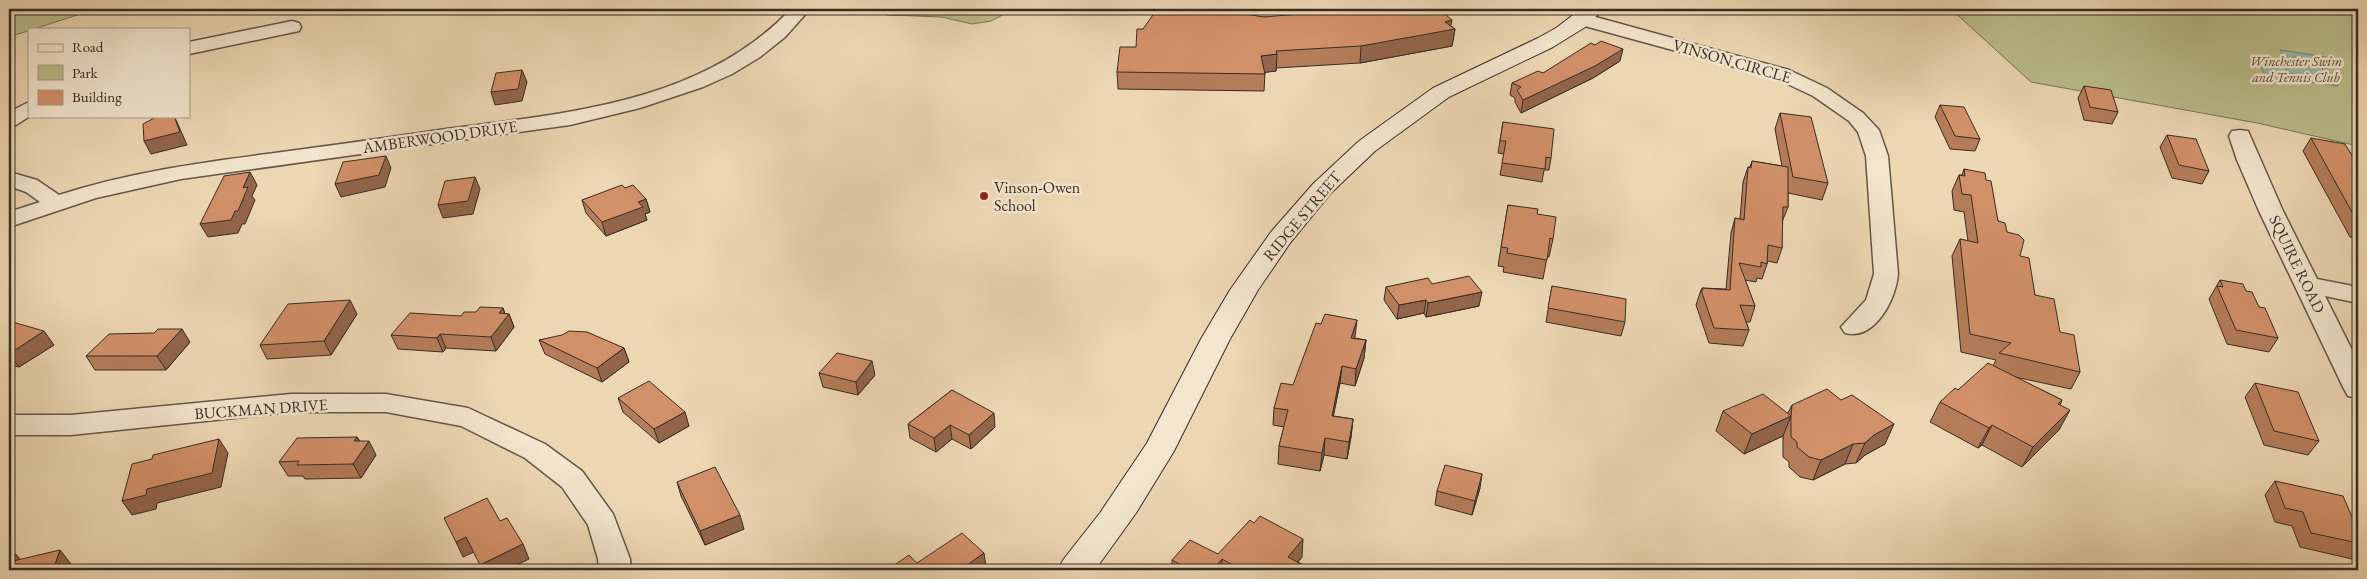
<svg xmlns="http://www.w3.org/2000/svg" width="2367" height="579" viewBox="0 0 2367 579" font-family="'EB Garamond',serif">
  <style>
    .green { fill: #babe8b; stroke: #787558 }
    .water { fill: #99baab; stroke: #728175 }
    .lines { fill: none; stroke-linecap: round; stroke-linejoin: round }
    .shore { stroke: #687368; stroke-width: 1 }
    .stream { stroke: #728175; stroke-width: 5.5 }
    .street-casing { stroke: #645748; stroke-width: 3 }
    .secondary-casing { stroke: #372c25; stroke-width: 2 }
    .street { fill: #f3e5ce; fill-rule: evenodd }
    .secondary { fill: #f3e5ce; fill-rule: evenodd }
    .wall { fill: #b57c5a; stroke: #372c25 }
    .shaded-wall { fill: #93654a; stroke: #372c25 }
    .building { fill: #d29069; stroke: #372c25 }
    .poi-dot { fill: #8f2418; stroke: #f3e5ce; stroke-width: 2 }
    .labels { text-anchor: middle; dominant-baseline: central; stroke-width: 5; stroke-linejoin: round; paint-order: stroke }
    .far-park-label { font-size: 14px; font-style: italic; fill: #514939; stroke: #f3e5ce }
    .street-label { font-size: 16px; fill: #372c25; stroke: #f3e5ce }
    .poi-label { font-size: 16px; fill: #372c25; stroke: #f3e5ce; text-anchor: start }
  </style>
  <rect width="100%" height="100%" fill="#edd7b3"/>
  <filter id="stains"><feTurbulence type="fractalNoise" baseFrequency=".004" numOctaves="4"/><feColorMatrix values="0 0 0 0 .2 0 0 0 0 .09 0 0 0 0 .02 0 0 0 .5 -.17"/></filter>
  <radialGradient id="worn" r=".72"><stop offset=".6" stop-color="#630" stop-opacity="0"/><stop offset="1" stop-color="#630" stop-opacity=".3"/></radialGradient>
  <g class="green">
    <path d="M 9,9 L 96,9 L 9,37 Z"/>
    <path d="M 873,9 L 1014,9 L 991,21 L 972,24 L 942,17 L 887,15 Z"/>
    <path d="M 1951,9 L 2358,9 L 2358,146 L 2257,123 L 2031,82 Z"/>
  </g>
  <path class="water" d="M 2280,50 L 2326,57 L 2329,63 L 2324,63 L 2338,86 L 2265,75 L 2257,59 L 2288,64 Z"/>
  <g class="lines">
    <path class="shore" d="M 2294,57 L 2319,61 L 2326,78 L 2287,73 L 2286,70 L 2291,66 Z"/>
    <path class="stream" d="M 2358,128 L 2358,130"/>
    <g class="street-casing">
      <g id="street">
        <path d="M 791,9 L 810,9 L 785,37 L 760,57 L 732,74 L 703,87 L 640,108 L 570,125 L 181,179 L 96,198 L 9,227 L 9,212 L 40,202 L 26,192 L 9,186 L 9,172 L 37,180 L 59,195 C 126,173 197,163 267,154 C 327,146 386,138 446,129 C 567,113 702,103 791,9 Z"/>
        <path d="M 1581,13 L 1789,70 L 1827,88 L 1863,113 L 1879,130 L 1888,156 L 1898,274 C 1896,299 1875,341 1845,333 L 1841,327 L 1866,300 L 1874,274 L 1866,156 L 1858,132 L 1849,121 L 1813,96 L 1775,78 L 1574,23 L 1572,19 L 1574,15 Z"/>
        <path d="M 292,21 L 299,23 L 301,27 L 299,31 L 189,54 L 189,42 Z"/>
        <path d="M 29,102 L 30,116 L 16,125 L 9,127 L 9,112 Z"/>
        <path d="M 2240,130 L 2248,131 L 2283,211 L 2317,279 L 2358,287 L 2358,303 L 2325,296 L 2358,362 L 2358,398 L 2348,396 L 2344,389 L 2259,211 L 2237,160 L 2229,136 L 2232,131 Z"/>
        <path d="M 291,394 L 386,394 L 468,408 L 545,444 L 582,471 L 613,514 L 630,559 L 631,570 L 599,570 L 598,559 L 588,525 L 562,487 L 525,458 L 461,426 L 386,412 L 291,412 L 71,435 L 9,435 L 9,415 L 71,415 Z"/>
      </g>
    </g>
    <g class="secondary-casing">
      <path id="secondary" d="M 1581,9 L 1603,9 L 1587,26 L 1553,47 L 1449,97 L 1375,151 L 1330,194 L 1290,243 L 1258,290 L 1230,339 L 1174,451 L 1136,513 L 1095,570 L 1058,570 L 1063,560 L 1100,513 L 1147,443 L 1201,339 L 1230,290 L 1271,232 L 1313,184 L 1359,141 L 1433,88 L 1538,38 L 1556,28 Z"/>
    </g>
    <use href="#street" class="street"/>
    <use href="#secondary" class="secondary"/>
  </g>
  <g class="wall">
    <path d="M 1264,17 L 1451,26 L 1455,29 L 1452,46 L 1360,63 L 1276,68 L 1276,71 L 1265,72 L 1264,91 L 1118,89 L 1117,72 L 1136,47 Z"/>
    <path d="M 1620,61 L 1593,78 L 1521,113 L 1515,102 L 1515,98 L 1510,95 L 1512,83 L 1543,73 Z"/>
    <path d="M 2084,86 L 2118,112 L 2112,124 L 2084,120 L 2078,98 Z"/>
    <path d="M 1940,105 L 1980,139 L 1975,151 L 1950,149 L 1935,117 Z"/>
    <path d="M 1780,113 L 1828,183 L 1822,200 L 1788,193 L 1788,207 L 1782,222 L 1782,248 L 1777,263 L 1768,261 L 1762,279 L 1757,278 L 1756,282 L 1745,280 L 1755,306 L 1750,322 L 1746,322 L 1749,330 L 1743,346 L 1709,343 L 1696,305 L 1701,290 L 1702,290 L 1702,288 L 1726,289 L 1731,233 L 1735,218 L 1740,219 L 1743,182 L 1748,167 L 1750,167 L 1752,161 L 1782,166 L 1775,129 Z"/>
    <path d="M 1503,122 L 1551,158 L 1549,170 L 1544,170 L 1542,182 L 1500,175 L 1504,154 L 1498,153 Z"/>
    <path d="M 2167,135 L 2209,171 L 2202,184 L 2172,178 L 2160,147 Z"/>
    <path d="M 2311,138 L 2358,165 L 2358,239 L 2350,237 L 2303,151 Z"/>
    <path d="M 1964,169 L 1986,180 L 1998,221 L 2007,232 L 2020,256 L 2035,295 L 2060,332 L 2080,372 L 2071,389 L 2015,377 L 2062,400 L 2060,405 L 2059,430 L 2022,467 L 1982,445 L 1978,448 L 1930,422 L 1940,402 L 1993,366 L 1996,360 L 1961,352 L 1952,256 L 1960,239 L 1968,241 L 1964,212 L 1954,210 L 1952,191 L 1959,175 L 1962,175 Z"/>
    <path d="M 625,188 L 646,199 L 650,212 L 645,214 L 647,220 L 606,236 L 586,213 L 582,200 Z"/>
    <path d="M 1508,205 L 1537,214 L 1553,239 L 1549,257 L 1547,257 L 1543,279 L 1503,272 L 1504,267 L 1498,266 Z"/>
    <path d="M 2220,280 L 2246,291 L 2259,307 L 2278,338 L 2269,352 L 2227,344 L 2209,299 Z"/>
    <path d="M 1432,284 L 1479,306 L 1426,317 L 1424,313 L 1397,319 L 1384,300 L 1386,287 Z"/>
    <path d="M 1552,286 L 1625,322 L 1621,336 L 1546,322 Z"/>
    <path d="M 503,308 L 505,314 L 509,314 L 514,327 L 496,351 L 446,348 L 443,352 L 398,349 L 391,335 L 461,316 Z"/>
    <path d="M 357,314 L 331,355 L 267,359 L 260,345 Z"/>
    <path d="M 9,321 L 54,345 L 19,367 L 9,365 Z"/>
    <path d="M 1355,337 L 1354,338 L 1366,340 L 1364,358 L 1355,386 L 1340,383 L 1333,416 L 1353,419 L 1351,437 L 1347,459 L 1324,455 L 1320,471 L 1278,464 L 1279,446 L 1284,427 L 1273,425 L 1274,408 L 1293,385 Z"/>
    <path d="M 539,340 L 624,348 L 629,362 L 602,382 L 545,354 Z"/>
    <path d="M 190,342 L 166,370 L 95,370 L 86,356 Z"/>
    <path d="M 819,373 L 875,375 L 858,395 L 823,387 Z"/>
    <path d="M 2255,383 L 2319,441 L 2308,455 L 2264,445 L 2245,397 Z"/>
    <path d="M 952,390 L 995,427 L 971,449 L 952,439 L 936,452 L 910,438 L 908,424 Z"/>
    <path d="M 618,398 L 689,426 L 659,443 L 623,412 Z"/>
    <path d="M 1792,405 L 1885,444 L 1865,455 L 1856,463 L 1845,464 L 1813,480 L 1800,477 L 1789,467 L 1789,462 L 1783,457 L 1783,436 L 1744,454 L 1716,431 L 1723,411 L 1788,413 Z"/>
    <path d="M 357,437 L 360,441 L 376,455 L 361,478 L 305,479 L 303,476 L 288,476 L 279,462 Z"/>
    <path d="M 2275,481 L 2358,531 L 2358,552 L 2352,559 L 2300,547 L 2292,526 L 2275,522 L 2265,495 Z"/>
    <path d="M 677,482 L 744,529 L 705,545 L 681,496 Z"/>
    <path d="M 1480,488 L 1472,515 L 1435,505 L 1437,491 Z"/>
    <path d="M 1218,554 L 1302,557 L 1298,562 L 1312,570 L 1172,570 L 1172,560 Z"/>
  </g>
  <g class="shaded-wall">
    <path d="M 1452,20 L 1450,30 L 1455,29 L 1452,46 L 1360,63 L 1361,46 Z"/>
    <path d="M 1623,49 L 1620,61 L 1593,78 L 1521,113 L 1523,100 Z"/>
    <path d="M 1277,54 L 1276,71 L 1260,73 L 1261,56 Z"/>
    <path d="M 522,70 L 527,82 L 522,101 L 495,105 L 491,92 Z"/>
    <path d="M 174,116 L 177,122 L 187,145 L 151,154 L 144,141 Z"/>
    <path d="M 386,156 L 391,168 L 385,187 L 341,197 L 335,184 Z"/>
    <path d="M 250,172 L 257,185 L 252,196 L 255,200 L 245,224 L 242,224 L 238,233 L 208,237 L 200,224 L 243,188 Z"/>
    <path d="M 475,177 L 480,189 L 473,214 L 443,218 L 438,205 Z"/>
    <path d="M 646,199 L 650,212 L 645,214 L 647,220 L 606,236 L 602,222 L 638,202 Z"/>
    <path d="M 1482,292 L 1479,306 L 1426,317 L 1428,303 Z"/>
    <path d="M 350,300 L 357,314 L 331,355 L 324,341 Z"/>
    <path d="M 1426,300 L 1424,313 L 1397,319 L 1399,305 Z"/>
    <path d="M 503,308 L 506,317 L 509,314 L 514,327 L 496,351 L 491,337 L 499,313 Z"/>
    <path d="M 1357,320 L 1355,337 L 1349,355 L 1351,338 Z"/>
    <path d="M 182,329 L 190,342 L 166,370 L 157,356 Z"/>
    <path d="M 44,331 L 54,345 L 19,367 L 9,354 Z"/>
    <path d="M 440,334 L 446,348 L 443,352 L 437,338 Z"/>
    <path d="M 1366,340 L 1364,358 L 1355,386 L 1356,369 Z"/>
    <path d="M 624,348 L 629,362 L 602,382 L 597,368 Z"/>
    <path d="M 872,361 L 875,375 L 858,395 L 856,382 Z"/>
    <path d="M 1342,366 L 1340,383 L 1330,433 L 1332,416 Z"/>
    <path d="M 2070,410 L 2059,430 L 2022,467 L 2033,447 Z"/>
    <path d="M 685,412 L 689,426 L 659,443 L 654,429 Z"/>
    <path d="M 994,413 L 995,427 L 971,449 L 969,435 Z"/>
    <path d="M 1791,416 L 1783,436 L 1744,454 L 1752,434 Z"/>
    <path d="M 1353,419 L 1351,437 L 1347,459 L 1349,442 Z"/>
    <path d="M 1894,424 L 1885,444 L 1865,455 L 1856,463 L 1865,443 L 1874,435 Z"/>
    <path d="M 950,425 L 952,439 L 936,452 L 934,438 Z"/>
    <path d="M 1992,425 L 1982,445 L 1978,448 L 1989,428 Z"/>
    <path d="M 357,437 L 364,449 L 369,441 L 376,455 L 361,478 L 353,464 L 354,441 Z"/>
    <path d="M 1325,438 L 1324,455 L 1320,471 L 1322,453 Z"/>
    <path d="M 219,439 L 228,453 L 221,487 L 157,503 L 156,509 L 132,515 L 122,501 L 147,489 Z"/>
    <path d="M 1853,444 L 1845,464 L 1813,480 L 1821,460 Z"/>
    <path d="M 1482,474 L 1480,488 L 1472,515 L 1475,501 Z"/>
    <path d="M 740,515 L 744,529 L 705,545 L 700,531 Z"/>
    <path d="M 466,537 L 474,552 L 463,557 L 456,542 Z"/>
    <path d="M 1303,539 L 1302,557 L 1291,570 L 1288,557 Z"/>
    <path d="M 523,544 L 529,559 L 506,570 L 483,570 L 480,565 Z"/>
    <path d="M 9,546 L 20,559 L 15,570 L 9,570 Z"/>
    <path d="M 60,550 L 71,564 L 69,570 L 53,570 Z"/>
    <path d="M 984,553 L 986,567 L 982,570 L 960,570 Z"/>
    <path d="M 1222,559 L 1222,570 L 1213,570 Z"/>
  </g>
  <g class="building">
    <path d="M 1157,9 L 1214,9 L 1264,17 L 1334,11 L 1351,9 L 1439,9 L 1452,20 L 1445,22 L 1455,29 L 1361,46 L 1276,51 L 1277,54 L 1261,56 L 1265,74 L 1117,72 L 1120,47 L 1136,47 L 1137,29 L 1143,29 Z"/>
    <path d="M 1601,41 L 1623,49 L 1595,66 L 1523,100 L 1517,90 L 1521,87 L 1512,83 L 1538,71 L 1543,73 L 1591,43 L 1595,45 Z"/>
    <path d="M 522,70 L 518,89 L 491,92 L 496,73 Z"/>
    <path d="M 2084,86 L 2111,90 L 2118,112 L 2090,107 Z"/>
    <path d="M 1940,105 L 1964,107 L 1980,139 L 1955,136 Z"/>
    <path d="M 1780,113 L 1811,117 L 1828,183 L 1793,177 Z"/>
    <path d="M 158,116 L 174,116 L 180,132 L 144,141 L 143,124 Z"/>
    <path d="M 1503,122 L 1554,129 L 1551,158 L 1546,157 L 1545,169 L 1502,163 L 1506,141 L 1500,141 Z"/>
    <path d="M 2167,135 L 2196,139 L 2209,171 L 2179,165 Z"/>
    <path d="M 2311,138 L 2345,144 L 2358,165 L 2358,223 Z"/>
    <path d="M 386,156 L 379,175 L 335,184 L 343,162 Z"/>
    <path d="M 1752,161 L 1788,167 L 1788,207 L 1783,207 L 1782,248 L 1768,245 L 1767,264 L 1761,262 L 1761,267 L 1739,263 L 1755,306 L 1740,305 L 1749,330 L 1714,328 L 1701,290 L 1703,290 L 1702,288 L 1730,290 L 1735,218 L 1744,220 L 1748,167 L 1751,168 Z"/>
    <path d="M 1964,169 L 1985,173 L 1986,180 L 1991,181 L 1998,221 L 2005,223 L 2007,232 L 2019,235 L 2024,240 L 2020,256 L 2029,258 L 2035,295 L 2054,299 L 2060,332 L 2074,335 L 2080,372 L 1999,353 L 2011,343 L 1970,334 L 1960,239 L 1978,243 L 1971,195 L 1962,194 L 1959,175 L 1965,176 Z"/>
    <path d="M 250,172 L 243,188 L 248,187 L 238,211 L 235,211 L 231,220 L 200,224 L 224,176 Z"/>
    <path d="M 475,177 L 468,201 L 438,205 L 445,181 Z"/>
    <path d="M 622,185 L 625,188 L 633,185 L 646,199 L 638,202 L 643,207 L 602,222 L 582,200 Z"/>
    <path d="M 1508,205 L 1538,209 L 1537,214 L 1556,217 L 1553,239 L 1550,238 L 1547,260 L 1507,253 L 1508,248 L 1501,247 Z"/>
    <path d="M 1469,276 L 1482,292 L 1428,303 L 1426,300 L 1399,305 L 1386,287 L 1428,278 L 1432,284 Z"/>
    <path d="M 2220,280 L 2243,284 L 2246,291 L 2252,292 L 2259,307 L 2265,308 L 2278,338 L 2236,330 L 2217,286 L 2223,287 Z"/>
    <path d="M 1552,286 L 1626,299 L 1625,322 L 1548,308 Z"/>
    <path d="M 350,300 L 324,341 L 260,345 L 288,304 Z"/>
    <path d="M 480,307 L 503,308 L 499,313 L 509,314 L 491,337 L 440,334 L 437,338 L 391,335 L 410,313 L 461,316 L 464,312 L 476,312 Z"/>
    <path d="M 1325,314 L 1357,320 L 1351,338 L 1366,340 L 1356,369 L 1342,366 L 1332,416 L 1353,419 L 1349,442 L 1325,438 L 1322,453 L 1279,446 L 1288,410 L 1274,408 L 1281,383 L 1293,385 L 1316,323 L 1321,324 Z"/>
    <path d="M 9,321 L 44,331 L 9,354 Z"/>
    <path d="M 158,329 L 182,329 L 157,356 L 86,356 L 109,334 L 154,333 Z"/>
    <path d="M 569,331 L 587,332 L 624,348 L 597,368 L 539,340 L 562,335 Z"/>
    <path d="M 837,353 L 872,361 L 856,382 L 819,373 Z"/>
    <path d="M 1988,363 L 2062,400 L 2058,404 L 2070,410 L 2033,447 L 1992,425 L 1989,428 L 1940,402 L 1955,388 L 1958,390 Z"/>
    <path d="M 649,381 L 685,412 L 654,429 L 618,398 Z"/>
    <path d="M 2255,383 L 2298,392 L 2319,441 L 2274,431 Z"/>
    <path d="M 1827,389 L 1841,400 L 1852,395 L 1894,424 L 1874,435 L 1865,443 L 1853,444 L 1821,460 L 1809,457 L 1797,447 L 1797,442 L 1791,437 L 1791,416 L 1752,434 L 1723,411 L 1763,394 L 1791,416 L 1792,405 Z"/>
    <path d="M 952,390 L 994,413 L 969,435 L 950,425 L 934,438 L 908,424 Z"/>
    <path d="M 357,437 L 354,441 L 369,441 L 353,464 L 297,465 L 299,461 L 279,462 L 297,438 Z"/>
    <path d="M 219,439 L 212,473 L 147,489 L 146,495 L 122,501 L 132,464 L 152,459 L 153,455 Z"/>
    <path d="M 1445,465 L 1482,474 L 1475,501 L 1437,491 Z"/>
    <path d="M 715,467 L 740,515 L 700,531 L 677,482 Z"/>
    <path d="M 2275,481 L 2343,496 L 2358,531 L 2358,543 L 2311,533 L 2303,512 L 2285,508 Z"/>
    <path d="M 487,498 L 500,521 L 507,518 L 523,544 L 480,565 L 466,537 L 456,542 L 444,518 Z"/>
    <path d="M 1260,516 L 1303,539 L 1288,557 L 1312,570 L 1242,570 L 1222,559 L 1213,570 L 1190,570 L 1172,560 L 1190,540 L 1218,554 L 1250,520 L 1254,523 Z"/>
    <path d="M 962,533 L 984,553 L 960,570 L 892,570 L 890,568 L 909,555 L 917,563 Z"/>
    <path d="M 60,550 L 53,570 L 9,570 L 9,562 Z"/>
  </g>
  <circle class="poi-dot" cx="984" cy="196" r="5"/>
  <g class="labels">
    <g class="far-park-label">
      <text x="2296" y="61">Winchester Swim<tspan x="2296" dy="16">and Tennis Club</tspan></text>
    </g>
    <g class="street-label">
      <text transform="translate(1732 61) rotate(16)">VINSON CIRCLE</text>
      <text transform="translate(440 137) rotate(-8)">AMBERWOOD DRIVE</text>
      <text transform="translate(1302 216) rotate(-50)">RIDGE STREET</text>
      <text transform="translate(2297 264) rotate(64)">SQUIRE ROAD</text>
      <text transform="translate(261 409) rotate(-4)">BUCKMAN DRIVE</text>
    </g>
    <g class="poi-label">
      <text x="994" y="187">Vinson-Owen<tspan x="994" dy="18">School</tspan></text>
    </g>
  </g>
  <rect width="2367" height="579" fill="none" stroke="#edd7b3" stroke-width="30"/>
  <rect x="10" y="10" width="2347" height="559" fill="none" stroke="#372c25" stroke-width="2.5"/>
  <rect x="15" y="15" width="2337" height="549" fill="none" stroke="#372c25"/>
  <rect x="28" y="28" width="162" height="90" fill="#f3e5ce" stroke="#a89b8a"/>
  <rect x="38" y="44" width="25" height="8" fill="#f3e5ce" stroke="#a89b8a"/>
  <text x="72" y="52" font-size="15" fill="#372c25">Road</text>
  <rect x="38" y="65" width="25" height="15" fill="#babe8b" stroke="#a89b8a"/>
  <text x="72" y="78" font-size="15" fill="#372c25">Park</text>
  <rect x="38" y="90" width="25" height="15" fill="#d29069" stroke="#a89b8a"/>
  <text x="72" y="102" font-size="15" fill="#372c25">Building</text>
  <rect width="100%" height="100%" filter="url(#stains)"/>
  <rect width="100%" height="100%" fill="url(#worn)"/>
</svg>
